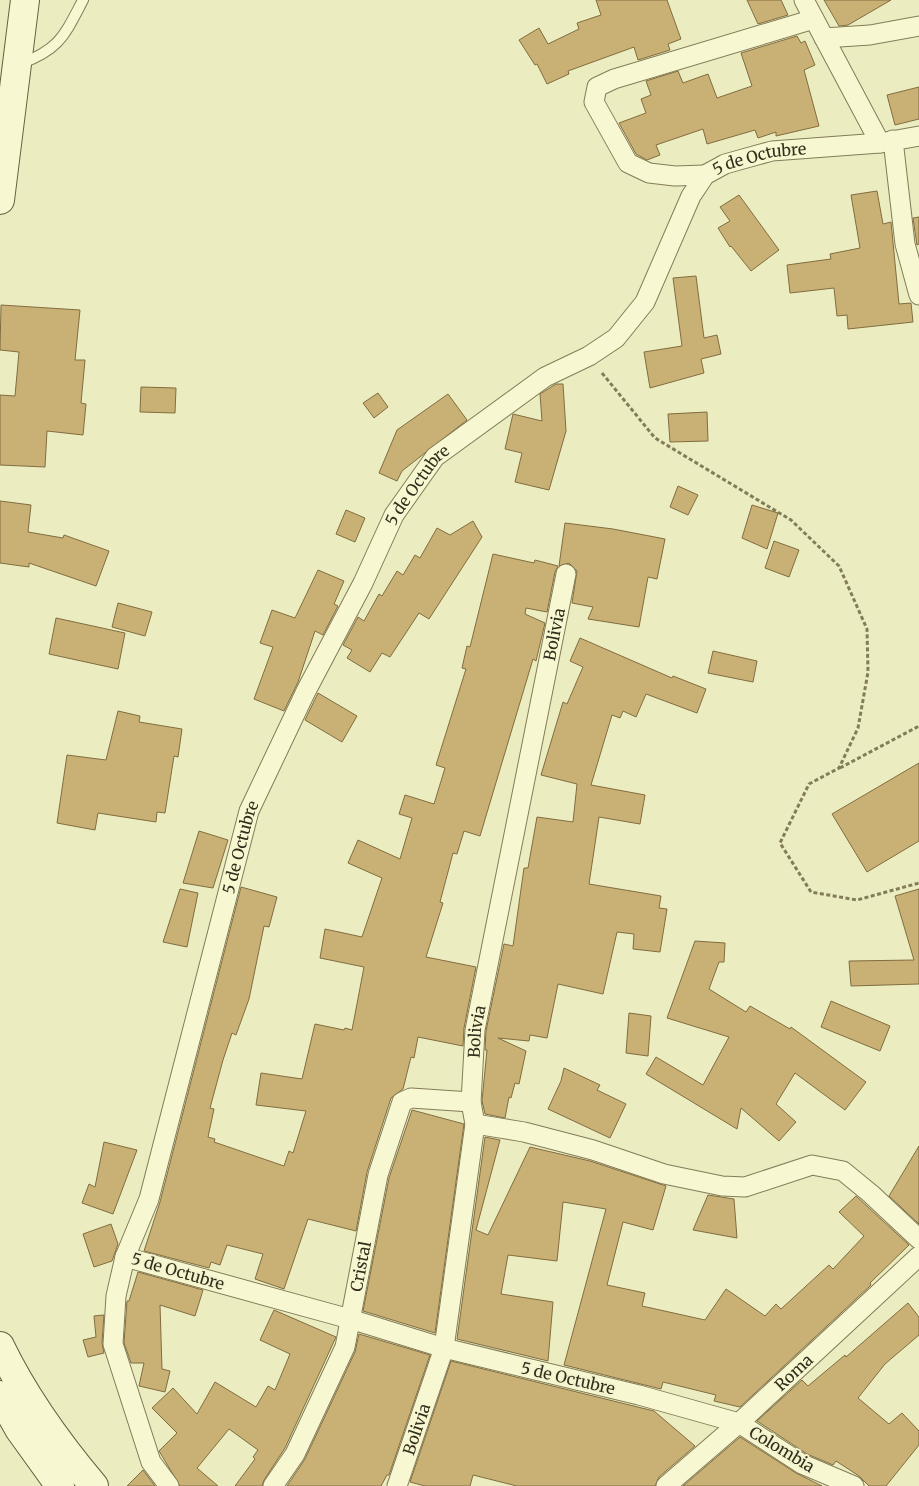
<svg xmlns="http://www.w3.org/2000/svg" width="919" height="1486" viewBox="0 0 919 1486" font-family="Merriweather,serif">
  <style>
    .building { fill: #c9b176; stroke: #816d3f }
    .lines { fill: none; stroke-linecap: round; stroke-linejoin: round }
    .lane-casing { stroke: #837c58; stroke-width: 12 }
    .street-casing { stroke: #837c58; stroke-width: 21 }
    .secondary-casing { stroke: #655d3b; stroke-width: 30 }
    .path { stroke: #837c58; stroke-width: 3; stroke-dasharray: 4 2.5; stroke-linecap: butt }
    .lane { stroke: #f7f7d1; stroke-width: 10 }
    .street { stroke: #f7f7d1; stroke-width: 19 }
    .secondary { stroke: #f7f7d1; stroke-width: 28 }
    .labels { text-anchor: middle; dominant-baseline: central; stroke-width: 4; stroke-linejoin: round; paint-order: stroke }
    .street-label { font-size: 16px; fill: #332e1c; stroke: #f3f3ce }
  </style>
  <rect width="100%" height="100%" fill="#ebecbf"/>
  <g class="building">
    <path d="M 596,0 L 667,0 L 681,39 L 668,44 L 670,50 L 638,60 L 634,47 L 568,71 L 569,74 L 547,84 L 537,64 L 535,65 L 519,40 L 539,28 L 548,44 L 579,29 L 577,23 L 601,15 Z"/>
    <path d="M 747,0 L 781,0 L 788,15 L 758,24 Z"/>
    <path d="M 824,0 L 891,0 L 848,25 L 839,26 Z"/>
    <path d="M 797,36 L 801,43 L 805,41 L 815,65 L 804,70 L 819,126 L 776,136 L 776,132 L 758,138 L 755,130 L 707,144 L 703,129 L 656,145 L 660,155 L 647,160 L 636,154 L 619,123 L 646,113 L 641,99 L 651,95 L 646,81 L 678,71 L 683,83 L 708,74 L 717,98 L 752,86 L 741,53 Z"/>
    <path d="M 919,87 L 919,119 L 895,125 L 887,95 Z"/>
    <path d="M 877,191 L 883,224 L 891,222 L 899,304 L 911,303 L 913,322 L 848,329 L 847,315 L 837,316 L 834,288 L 790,293 L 787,265 L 831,259 L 830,254 L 860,248 L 851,195 Z"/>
    <path d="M 739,195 L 779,250 L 751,271 L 731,246 L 730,247 L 718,228 L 730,221 L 720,207 Z"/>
    <path d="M 919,217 L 919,244 L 917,245 L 913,218 Z"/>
    <path d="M 696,276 L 704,338 L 717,335 L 721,354 L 701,359 L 704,373 L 650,388 L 644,352 L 682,346 L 673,278 Z"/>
    <path d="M 1,305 L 80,310 L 75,360 L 85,360 L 81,403 L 86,404 L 83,435 L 47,431 L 45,467 L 0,465 L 0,395 L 15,396 L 19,352 L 0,350 Z"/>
    <path d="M 556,384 L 563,384 L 566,431 L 549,490 L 515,482 L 522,453 L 505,449 L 513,414 L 542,421 L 540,394 Z"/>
    <path d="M 141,387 L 176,388 L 175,413 L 140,412 Z"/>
    <path d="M 378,393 L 388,407 L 374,418 L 363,403 Z"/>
    <path d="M 448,394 L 467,420 L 402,471 L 397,481 L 379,473 L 397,430 Z"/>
    <path d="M 707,412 L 708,441 L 670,442 L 668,414 Z"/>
    <path d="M 678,486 L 698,495 L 688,515 L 670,507 Z"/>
    <path d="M 0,501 L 31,505 L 28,532 L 63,538 L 64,535 L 109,551 L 96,586 L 29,563 L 29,567 L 0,563 Z"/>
    <path d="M 752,505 L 778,513 L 767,549 L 742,538 Z"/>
    <path d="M 346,510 L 365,518 L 355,542 L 336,534 Z"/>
    <path d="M 473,521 L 482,537 L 429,619 L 419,613 L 390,657 L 382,653 L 370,672 L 347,658 L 352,650 L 343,645 L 358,617 L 364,621 L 379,594 L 382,596 L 397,571 L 403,575 L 415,555 L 420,558 L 437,528 L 450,535 Z"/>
    <path d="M 565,523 L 613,529 L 665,539 L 657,579 L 648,577 L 639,627 L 588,619 L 593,607 L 572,603 L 577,571 L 569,563 L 559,566 Z"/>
    <path d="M 774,541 L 799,550 L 789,577 L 765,568 Z"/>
    <path d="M 493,554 L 534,563 L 535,560 L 558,566 L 555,572 L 547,612 L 526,608 L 525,614 L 545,623 L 536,661 L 533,659 L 480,836 L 464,831 L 457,854 L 453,853 L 440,902 L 443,903 L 426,957 L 476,967 L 464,1028 L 463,1046 L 418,1037 L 414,1058 L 411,1057 L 403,1089 L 391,1098 L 367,1172 L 356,1231 L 308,1219 L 284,1289 L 255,1279 L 263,1254 L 227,1245 L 220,1265 L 211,1262 L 209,1268 L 144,1251 L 160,1202 L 241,887 L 277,897 L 269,927 L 264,926 L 249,999 L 236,1035 L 232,1033 L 223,1060 L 210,1108 L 214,1109 L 208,1137 L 215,1139 L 214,1142 L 284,1166 L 289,1151 L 293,1153 L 306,1111 L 256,1105 L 261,1073 L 302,1079 L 315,1024 L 344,1030 L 345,1028 L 352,1030 L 364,967 L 320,958 L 325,929 L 362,937 L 382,878 L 348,863 L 358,840 L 400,859 L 412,818 L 399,814 L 405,795 L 434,804 L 445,768 L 436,765 L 466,669 L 462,668 L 467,646 L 470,647 Z"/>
    <path d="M 318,570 L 344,581 L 334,604 L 338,606 L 323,635 L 315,631 L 298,682 L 284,711 L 254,699 L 273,647 L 260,643 L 272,610 L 295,618 Z"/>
    <path d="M 118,603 L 152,612 L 145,636 L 112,627 Z"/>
    <path d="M 56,618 L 125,633 L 118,669 L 49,654 Z"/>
    <path d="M 580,638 L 672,678 L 673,676 L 706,689 L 697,713 L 646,694 L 636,717 L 623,711 L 620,718 L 612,715 L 591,785 L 645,795 L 640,824 L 599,817 L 589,884 L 661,896 L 659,908 L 667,909 L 660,952 L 633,949 L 634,934 L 617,932 L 603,994 L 558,984 L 547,1038 L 530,1035 L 529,1041 L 498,1038 L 526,1051 L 519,1084 L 515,1083 L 511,1098 L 509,1097 L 505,1118 L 485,1114 L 482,1101 L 487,1050 L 485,1050 L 486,1031 L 504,944 L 513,946 L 524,868 L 528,868 L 537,817 L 573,822 L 577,784 L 541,775 L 563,702 L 567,704 L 583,667 L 570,661 Z"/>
    <path d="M 713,651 L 757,661 L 753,682 L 708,673 Z"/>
    <path d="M 318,693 L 357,716 L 342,742 L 305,720 Z"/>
    <path d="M 118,711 L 140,716 L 139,722 L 182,729 L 178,757 L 174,756 L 165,813 L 157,812 L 156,822 L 98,813 L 95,830 L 57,823 L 67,755 L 106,760 Z"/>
    <path d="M 919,763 L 919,841 L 867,872 L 832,814 Z"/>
    <path d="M 199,831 L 228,840 L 213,888 L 183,883 Z"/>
    <path d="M 180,889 L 198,893 L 187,947 L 163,942 Z"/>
    <path d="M 919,889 L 919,984 L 851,986 L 849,961 L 914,960 L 895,896 Z"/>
    <path d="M 695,941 L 725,943 L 724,962 L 719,962 L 709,989 L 746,1012 L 750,1006 L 790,1029 L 791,1027 L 866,1082 L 845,1110 L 795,1073 L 776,1104 L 796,1122 L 779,1141 L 741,1108 L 737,1129 L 646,1074 L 656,1057 L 703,1085 L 729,1037 L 667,1018 Z"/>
    <path d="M 831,1001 L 890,1026 L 880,1051 L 821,1027 Z"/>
    <path d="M 629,1013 L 651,1016 L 648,1056 L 626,1053 Z"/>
    <path d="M 564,1068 L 600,1085 L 597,1090 L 626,1104 L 610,1138 L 548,1109 L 561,1081 Z"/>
    <path d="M 412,1110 L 464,1124 L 435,1333 L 363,1311 L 389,1178 Z"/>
    <path d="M 485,1137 L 500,1140 L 476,1230 L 488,1235 L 530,1147 L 590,1161 L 666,1186 L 653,1230 L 623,1222 L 607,1285 L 645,1293 L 642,1306 L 705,1320 L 726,1289 L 765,1316 L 776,1304 L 781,1309 L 829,1265 L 833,1269 L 864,1236 L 839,1212 L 856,1196 L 909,1245 L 870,1283 L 871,1285 L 740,1407 L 714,1401 L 716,1395 L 663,1382 L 661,1389 L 564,1365 L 606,1209 L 563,1202 L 557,1261 L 508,1255 L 501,1294 L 553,1302 L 548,1361 L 457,1339 Z"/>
    <path d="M 104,1142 L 137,1150 L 113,1214 L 82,1203 L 89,1184 L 95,1187 Z"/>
    <path d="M 919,1146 L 919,1224 L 889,1196 Z"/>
    <path d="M 708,1195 L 734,1199 L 737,1238 L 693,1230 Z"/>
    <path d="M 111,1224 L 118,1244 L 112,1261 L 94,1267 L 83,1234 Z"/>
    <path d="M 138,1272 L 203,1290 L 195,1316 L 160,1305 L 162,1369 L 170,1371 L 165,1392 L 139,1386 L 144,1363 L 131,1363 L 124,1343 L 127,1301 L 129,1301 Z"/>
    <path d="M 908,1303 L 919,1317 L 919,1335 L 885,1364 L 858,1398 L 889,1424 L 902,1413 L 919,1431 L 919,1445 L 886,1486 L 869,1486 L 859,1476 L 836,1461 L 833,1465 L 807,1454 L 757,1421 L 802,1380 L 808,1386 L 845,1355 L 846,1357 Z"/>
    <path d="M 274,1310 L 336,1337 L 285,1448 L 264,1480 L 262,1486 L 235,1486 L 255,1459 L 253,1457 L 258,1450 L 229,1429 L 197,1468 L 218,1486 L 180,1486 L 159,1451 L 177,1433 L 152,1408 L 173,1388 L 197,1414 L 215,1382 L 256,1407 L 268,1386 L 275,1390 L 290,1354 L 260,1340 Z"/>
    <path d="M 104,1315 L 102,1343 L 104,1353 L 88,1357 L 83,1340 L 96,1337 L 94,1316 Z"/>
    <path d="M 359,1334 L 430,1355 L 389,1475 L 387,1475 L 381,1486 L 287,1486 L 305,1459 L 355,1352 Z"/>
    <path d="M 451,1361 L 654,1411 L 695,1446 L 659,1477 L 655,1486 L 517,1486 L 473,1475 L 470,1486 L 425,1486 L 410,1482 Z"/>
    <path d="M 740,1437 L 796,1473 L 822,1486 L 683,1486 Z"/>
    <path d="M 143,1470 L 155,1486 L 127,1486 Z"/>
  </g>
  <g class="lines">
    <g class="lane-casing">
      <path id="lane" d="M 20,64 C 60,49 64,36 83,0"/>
    </g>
    <g class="street-casing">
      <g id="street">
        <path d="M 804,0 L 880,143"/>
        <path d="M 824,38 L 870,35 L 919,26"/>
        <path d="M 893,140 L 905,244 L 919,295"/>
        <path d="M 705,175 L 675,176 L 649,173 L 628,163 L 594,102 L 597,87 L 614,79 L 814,19"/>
        <path d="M 475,1124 L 524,1132 L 593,1150 L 664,1174 L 722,1186 L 745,1187 L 812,1165 L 843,1171 L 871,1194 L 919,1239"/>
        <path d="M 125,1257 L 116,1296 L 113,1344 L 151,1462 L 169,1486"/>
        <path id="s1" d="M 273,1486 L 295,1454 L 345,1347 L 378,1175 L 402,1102 L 411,1098 L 471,1102"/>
        <path id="s2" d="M 397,1486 L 444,1348 L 475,1124 L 471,1102 L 475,1030 L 566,574"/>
        <path id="s3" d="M 666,1486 L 739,1423 L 919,1256"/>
        <path id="s4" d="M 854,1486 L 802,1464 L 739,1423 L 639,1395 L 444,1348 L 350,1319 L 125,1257 L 149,1199 L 249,811 L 306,691 L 363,583 L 394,515 L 435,457 L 545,377 L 589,356 L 616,338 L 645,302 L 691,196 L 705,175 L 725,164 L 772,151 L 880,143 L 919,136"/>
      </g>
    </g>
    <g class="secondary-casing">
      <g id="secondary">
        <path d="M 0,200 L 25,0"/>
        <path d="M 0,1346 C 25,1398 57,1442 94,1486"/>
        <path d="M 0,1395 L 19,1429 L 60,1486"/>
      </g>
    </g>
    <g class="path">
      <path d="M 602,373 L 655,438 L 791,520 L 839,566 L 867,629 L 868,672 L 858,728 L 839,768 L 809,784 L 780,843 L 811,892 L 857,900 L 919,883"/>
      <path d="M 840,768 L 919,726"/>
    </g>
    <use href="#lane" class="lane"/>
    <use href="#street" class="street"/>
    <use href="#secondary" class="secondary"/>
  </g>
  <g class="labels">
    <g class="street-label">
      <text stroke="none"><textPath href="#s4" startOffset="2094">5 de Octubre</textPath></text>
      <text stroke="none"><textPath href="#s4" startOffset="1599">5 de Octubre</textPath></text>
      <text stroke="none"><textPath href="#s2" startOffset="870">Bolivia</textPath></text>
      <text stroke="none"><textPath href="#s4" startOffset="1194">5 de Octubre</textPath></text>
      <text stroke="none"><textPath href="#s2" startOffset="465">Bolivia</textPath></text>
      <text stroke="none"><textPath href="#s1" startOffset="239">Cristal</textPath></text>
      <text transform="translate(178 1271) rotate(16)">5 de Octubre</text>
      <text stroke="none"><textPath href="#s3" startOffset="171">Roma</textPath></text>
      <text transform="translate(568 1378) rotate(13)">5 de Octubre</text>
      <text stroke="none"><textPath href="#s2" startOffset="60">Bolivia</textPath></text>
      <text transform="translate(782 1449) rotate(31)">Colombia</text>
    </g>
  </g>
</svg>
